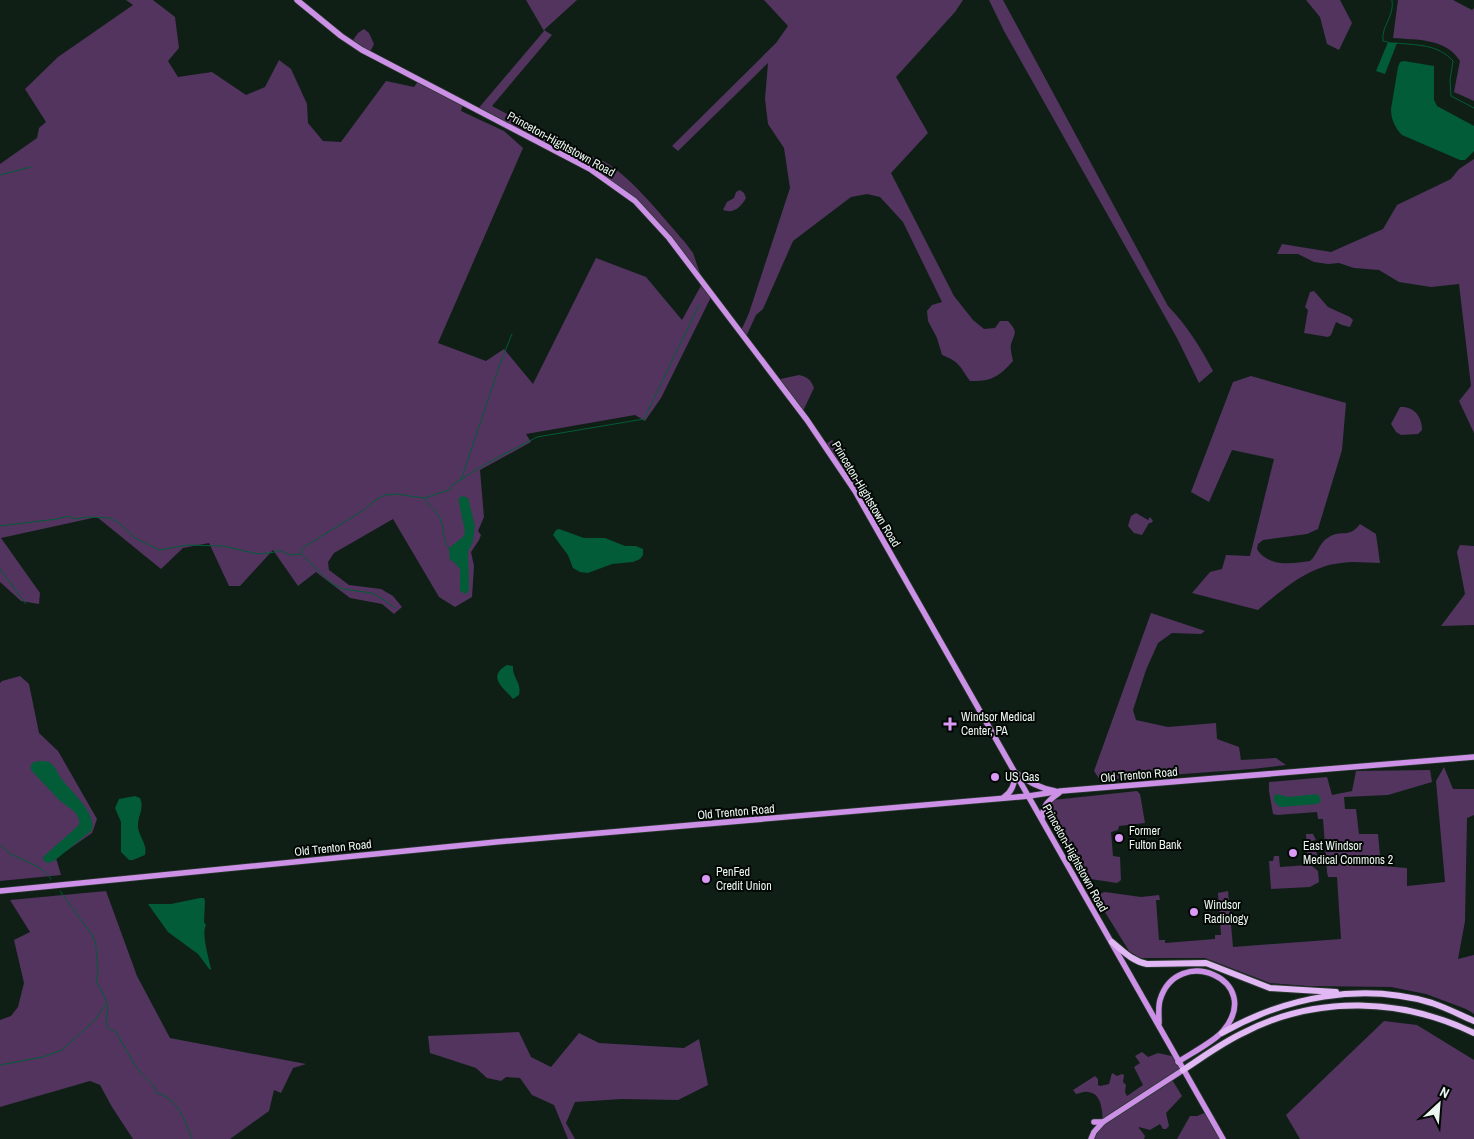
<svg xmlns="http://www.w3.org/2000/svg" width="1474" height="1139" viewBox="0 0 1474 1139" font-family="'Archivo Narrow',sans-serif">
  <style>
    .green { fill: #52345f }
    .water { fill: #025c38 }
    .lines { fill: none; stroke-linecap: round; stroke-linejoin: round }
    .stream { stroke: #025c38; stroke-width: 1 }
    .major-casing { stroke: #2a3930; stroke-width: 7 }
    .highway-casing { stroke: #2a3930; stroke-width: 8 }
    .major { stroke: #cc91e6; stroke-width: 5.5 }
    .highway { stroke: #e1b7f4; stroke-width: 6 }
    .poi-dot { fill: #da9af6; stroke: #030805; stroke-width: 2 }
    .labels { text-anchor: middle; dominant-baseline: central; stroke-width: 4; stroke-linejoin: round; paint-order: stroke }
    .street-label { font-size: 12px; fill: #ecf6f0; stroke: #030805 }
    .poi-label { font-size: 12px; fill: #ecf6f0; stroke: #030805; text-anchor: start }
  </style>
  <rect width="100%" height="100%" fill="#0f1f16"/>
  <g class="green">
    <path d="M 126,0 L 153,0 L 175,17 L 179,48 L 168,61 L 178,77 L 212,72 L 246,95 L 265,87 L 279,60 L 291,69 L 307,104 L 308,123 L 323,141 L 341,142 L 386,81 L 414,87 L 419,80 L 463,103 L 461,111 L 504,131 L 523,148 L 438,343 L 486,361 L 504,349 L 533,384 L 596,258 L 646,277 L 682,320 L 703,282 L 657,223 L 606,178 L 477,110 L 544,31 L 526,0 L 577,0 L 544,30 L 552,35 L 492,106 L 587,156 C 617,157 663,218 684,241 L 693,253 L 703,282 L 712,295 L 661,398 L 645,421 L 635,415 L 526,434 L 531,442 L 480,470 L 484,517 L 478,531 L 481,535 L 479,540 L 471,552 L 474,566 L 472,597 L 455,607 L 439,597 L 393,519 L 334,553 L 328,562 L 329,570 L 349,585 L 381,589 L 393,596 L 402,607 L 394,614 L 382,604 L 350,598 L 316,572 L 298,586 L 273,550 L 240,586 L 229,586 L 209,543 L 183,548 L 161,569 L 97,517 L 1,538 L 40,593 L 39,604 L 21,601 L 0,582 L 0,164 L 37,138 L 39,128 L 46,122 L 25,89 L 58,57 L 133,5 Z"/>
    <path d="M 764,0 L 963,0 L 955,12 L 896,77 L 928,133 L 891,173 L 954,296 L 973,320 L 984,329 L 995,328 L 1000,321 L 1008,321 C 1018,332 1015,332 1011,344 C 1010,349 1012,356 1013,361 C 1000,376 991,382 970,381 C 960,367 960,362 942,355 L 937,338 L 928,321 L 927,311 L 932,305 L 942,302 L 903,222 L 880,197 L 867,194 L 851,197 L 793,241 L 763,309 L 756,315 L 745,339 L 740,333 L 749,313 L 790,188 L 784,148 L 768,124 L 765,99 L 768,63 L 678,151 L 672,146 L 776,43 L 788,26 Z"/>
    <path d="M 989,0 L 1003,0 L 1168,306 C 1188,327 1199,345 1213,371 L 1199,383 L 1177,338 L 1004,31 Z"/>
    <path d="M 1306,0 L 1340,0 L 1352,23 L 1339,50 L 1327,44 L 1320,17 Z"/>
    <path d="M 1398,0 L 1453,0 L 1472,10 L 1474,8 L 1474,101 L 1454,92 L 1460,61 C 1446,38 1417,40 1393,38 Z"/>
    <path d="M 364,29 L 369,33 L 374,44 L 369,54 L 351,43 L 358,33 Z"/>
    <path d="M 1474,159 L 1474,433 L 1459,401 L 1471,386 L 1459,284 L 1431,287 L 1399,282 L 1379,270 L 1354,268 L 1339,263 L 1328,264 L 1314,262 L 1298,254 L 1277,254 L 1282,244 L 1331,252 L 1358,240 L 1383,229 L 1397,205 L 1451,179 L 1459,169 Z"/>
    <path d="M 740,190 L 744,193 L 746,198 C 741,207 734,214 723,210 L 727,202 L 734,198 L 736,192 Z"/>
    <path d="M 1314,291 L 1328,307 L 1350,317 L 1353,320 L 1350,327 L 1342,325 L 1336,322 L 1331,335 L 1328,337 L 1304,333 L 1308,310 L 1305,307 L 1310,292 Z"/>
    <path d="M 799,375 C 808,377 811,380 814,388 L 802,413 L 776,380 Z"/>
    <path d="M 1251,376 L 1346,403 L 1342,450 L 1318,529 L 1307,534 L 1263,540 L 1258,544 L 1257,549 C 1268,567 1292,564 1310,561 C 1318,554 1319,542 1329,537 C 1342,529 1349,539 1360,524 L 1376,534 L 1380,563 C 1367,563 1354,561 1341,563 C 1309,566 1282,590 1258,610 L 1192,593 L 1210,572 L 1222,569 L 1226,555 L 1250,556 L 1274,459 L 1232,450 L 1209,502 L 1191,492 L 1233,382 Z"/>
    <path d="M 1400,407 C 1414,406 1422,417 1422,430 L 1418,434 L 1401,435 L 1396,432 L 1391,424 Z"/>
    <path d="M 832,440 L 874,502 L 865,508 L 825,445 Z"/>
    <path d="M 1136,513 L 1148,520 L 1150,517 L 1153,521 L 1151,523 L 1149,523 L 1142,535 L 1134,533 L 1128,526 L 1131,516 Z"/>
    <path d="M 1460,545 L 1474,546 L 1474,625 L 1441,626 L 1465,594 L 1457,552 Z"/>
    <path d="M 1151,613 L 1205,631 L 1201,634 L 1172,633 L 1158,643 L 1146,670 L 1133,710 L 1136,720 L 1168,727 L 1216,723 L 1217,739 L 1239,747 L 1241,760 L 1276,758 L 1286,765 L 1252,769 L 1100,780 L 1094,771 Z"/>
    <path d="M 20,676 L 29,684 L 39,733 L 58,751 L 97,819 L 92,833 L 56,858 L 61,875 L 0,881 L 0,683 L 2,681 Z"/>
    <path d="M 1444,767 L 1453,789 L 1474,789 L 1474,815 L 1467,818 L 1465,921 L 1458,959 L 1474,955 L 1474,1014 L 1466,1009 L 1426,994 L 1391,987 L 1307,986 L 1270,983 L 1205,958 L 1140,958 L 1129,951 L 1097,899 L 1098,894 L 1105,892 L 1141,897 L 1159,895 L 1160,900 L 1156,900 L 1159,940 L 1165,940 L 1165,943 L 1215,939 L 1215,935 L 1221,935 L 1218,893 L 1228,891 L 1233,947 L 1341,939 L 1337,877 L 1328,877 L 1327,872 L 1323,819 L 1318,819 L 1317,812 L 1277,815 L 1273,814 L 1269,791 L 1269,782 L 1327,777 L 1332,795 L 1352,791 L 1356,771 L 1430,770 L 1432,782 L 1388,795 L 1344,797 L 1345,809 L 1356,809 L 1359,834 L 1378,834 L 1381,866 L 1407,868 L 1407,886 L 1445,882 L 1436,781 Z"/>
    <path d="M 1137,791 L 1140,794 L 1145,823 L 1119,826 L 1118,830 L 1111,832 L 1113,856 L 1120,857 L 1121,880 L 1117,883 L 1084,878 L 1047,814 L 1047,807 L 1053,800 Z"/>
    <path d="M 1306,834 L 1313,834 L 1316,840 L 1312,841 L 1313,849 L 1316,849 L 1317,856 L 1313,854 L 1310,857 L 1314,860 L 1311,865 L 1318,871 L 1319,882 L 1310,887 L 1271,889 L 1269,861 L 1273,861 L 1274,856 L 1279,856 L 1280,867 L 1308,865 Z"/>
    <path d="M 106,891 L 137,976 L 170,1038 L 306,1064 L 293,1068 L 281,1093 L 274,1090 L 269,1111 L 230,1139 L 133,1139 L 112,1107 L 100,1085 L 90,1081 L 0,1107 L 0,1020 L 11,1016 L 18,1007 L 24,983 L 14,940 L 30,932 L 10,900 Z"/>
    <path d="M 1384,1021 L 1417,1025 L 1474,1060 L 1474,1139 L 1300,1139 L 1286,1115 Z"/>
    <path d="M 519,1032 L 531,1057 L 551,1067 L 579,1033 L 599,1043 L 684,1048 L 699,1039 L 708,1085 L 678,1100 L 622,1099 L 575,1102 L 566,1123 L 575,1139 L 568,1139 L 554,1105 L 532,1095 L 520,1078 L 506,1077 L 501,1081 L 487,1078 L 476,1068 L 430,1053 L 428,1036 Z"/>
    <path d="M 1142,1052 L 1148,1057 L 1158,1053 L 1176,1057 L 1183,1070 L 1171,1078 L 1182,1096 L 1166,1113 L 1169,1126 L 1166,1129 L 1163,1129 L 1160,1124 L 1150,1130 L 1139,1127 L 1139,1128 L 1145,1136 L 1144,1139 L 1091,1139 L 1103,1122 C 1102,1111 1102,1093 1088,1092 C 1083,1091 1080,1094 1076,1094 L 1073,1090 L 1095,1076 L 1098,1079 L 1098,1085 L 1100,1086 L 1109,1084 L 1112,1073 L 1117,1076 L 1122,1074 L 1124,1075 L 1123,1082 L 1126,1085 L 1125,1092 L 1127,1096 L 1143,1085 L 1134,1067 L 1140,1063 L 1135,1056 Z"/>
    <path d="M 1207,1112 L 1219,1132 L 1219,1139 L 1177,1139 L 1190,1116 L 1197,1116 Z"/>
  </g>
  <g class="water">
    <path d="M 1388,42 L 1397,43 L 1385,74 L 1376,71 Z"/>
    <path d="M 1404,61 L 1434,66 L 1434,100 L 1437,106 L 1474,126 L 1474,151 L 1465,160 L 1460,160 L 1402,135 C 1395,128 1391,119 1391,109 L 1398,67 L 1400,62 Z"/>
    <path d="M 463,496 L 468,498 L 475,526 L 473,541 L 468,552 L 469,589 L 467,593 L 464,594 L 460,590 L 460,569 L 454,562 L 450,560 L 449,548 L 463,537 L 465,532 L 459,502 L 459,498 Z"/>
    <path d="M 559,529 L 584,538 L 605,538 L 625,546 L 636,546 L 643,549 L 643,555 L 640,559 L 633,562 L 612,564 L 588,573 L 580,572 L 573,568 L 568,555 L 553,535 L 556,530 Z"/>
    <path d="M 507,665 L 513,666 C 512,678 522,682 519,695 L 513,699 C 504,688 486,677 507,665 Z"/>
    <path d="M 41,761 C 44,761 47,761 49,762 C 56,766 57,773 61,778 C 70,791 99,814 91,831 L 54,861 L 48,863 L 44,861 L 43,857 L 79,825 L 79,819 L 75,812 L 59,800 L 31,770 L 31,765 L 34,762 Z"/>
    <path d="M 1276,794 L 1289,797 L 1317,794 L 1320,797 L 1321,801 L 1317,804 L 1280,807 L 1274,802 L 1274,796 Z"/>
    <path d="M 135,796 L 140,798 C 145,808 137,817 138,827 C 139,837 148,845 145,855 L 133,860 L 129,860 L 121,852 L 121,822 L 115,808 L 119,799 Z"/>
    <path d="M 200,898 L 204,898 L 205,901 L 204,922 L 206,925 C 201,934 209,958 211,969 L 210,970 L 198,954 L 168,932 L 148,904 L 171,904 Z"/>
  </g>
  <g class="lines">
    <g class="stream">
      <path d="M 1388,42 L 1383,41 C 1381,26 1395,16 1392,0"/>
      <path d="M 1395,43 C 1416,45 1438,44 1453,61 L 1450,80 L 1451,96 L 1474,108"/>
      <path d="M 0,175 L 31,167"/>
      <path d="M 461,480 L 501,361 L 512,334"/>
      <path d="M 425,499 C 429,506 436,511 440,518 C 445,528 441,539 449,548"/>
      <path d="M 0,526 L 57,519 L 68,516 L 75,519 L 87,517 L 110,518 L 119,523 L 135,538 L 159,550 L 188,545 L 223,546 L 258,554 L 276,552 L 279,550 L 290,555 L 301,554 L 331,583 L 343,589 L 372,593 L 384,600 L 395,608"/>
      <path d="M 301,554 L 301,550 L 304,547 L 364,510 L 374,501 L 385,495 L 396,494 L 424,498 L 449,490 L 452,485 L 489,462 L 537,437 L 644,419 L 699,305"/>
      <path d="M 0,569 L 26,604"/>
      <path d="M 0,845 C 5,848 8,853 13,855 C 26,862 43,866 51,879"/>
      <path d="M 60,891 L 93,936 L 96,946 L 98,971 L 96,981 L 105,998 L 108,1008 L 106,1023 L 108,1028 L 116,1032 L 134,1064 L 141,1073 L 152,1084 L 157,1093 C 178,1099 185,1120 192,1139"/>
      <path d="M 0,1065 L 43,1057 L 62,1050 L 96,1019 L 105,1005"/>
    </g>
    <g class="major-casing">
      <g id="major">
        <path d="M 297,0 L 341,36 L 362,50 L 590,169 L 635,201 L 669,238 L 807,420 L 855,491 L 1223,1139"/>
        <path d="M 1004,797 C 1013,791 1014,783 1016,773 C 1029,782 1039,788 1055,791"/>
        <path d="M 1042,818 C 1043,805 1049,800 1059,793"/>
        <path d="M 0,891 L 496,842 L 1029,796 L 1061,791 L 1474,757"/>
        <path d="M 1159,1023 C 1159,1015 1158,1007 1160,1000 C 1177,943 1266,980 1223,1031 C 1215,1041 1190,1054 1178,1062"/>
        <path d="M 1094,1122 L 1103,1122 L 1183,1070"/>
        <path d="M 1091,1139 L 1094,1132 L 1103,1122"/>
      </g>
    </g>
    <g class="highway-casing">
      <g id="highway">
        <path d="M 1112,942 C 1123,951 1132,961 1147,964 L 1206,963 L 1270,988 L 1336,992"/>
        <path d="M 1222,1033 C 1285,997 1361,982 1432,1003 C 1447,1008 1460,1015 1474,1021"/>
        <path d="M 1183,1070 C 1203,1057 1223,1042 1245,1032 C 1317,995 1402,998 1474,1033"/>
      </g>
    </g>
    <use href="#major" class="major"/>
    <use href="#highway" class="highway"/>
  </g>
  <g class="poi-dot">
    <path d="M947.5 716.5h5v5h5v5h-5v5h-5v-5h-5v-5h5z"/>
    <circle cx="995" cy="777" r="5"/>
    <circle cx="1119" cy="838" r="5"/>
    <circle cx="1293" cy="853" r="5"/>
    <circle cx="706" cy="879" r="5"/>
    <circle cx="1194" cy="912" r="5"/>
  </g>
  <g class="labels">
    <g class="street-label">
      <text transform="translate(561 144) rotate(29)">Princeton-Hightstown Road</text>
      <text transform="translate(866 494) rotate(59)">Princeton-Hightstown Road</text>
      <text transform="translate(1139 775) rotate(-5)">Old Trenton Road</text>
      <text transform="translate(736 812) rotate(-5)">Old Trenton Road</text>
      <text transform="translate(333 848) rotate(-6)">Old Trenton Road</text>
      <text transform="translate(1075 858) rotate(61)">Princeton-Hightstown Road</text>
    </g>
    <g class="poi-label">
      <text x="961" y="717">Windsor Medical<tspan x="961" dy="14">Center, PA</tspan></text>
      <text x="1005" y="777">US Gas</text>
      <text x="1129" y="831">Former<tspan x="1129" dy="14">Fulton Bank</tspan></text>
      <text x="1303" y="846">East Windsor<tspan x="1303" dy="14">Medical Commons 2</tspan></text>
      <text x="716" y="872">PenFed<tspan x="716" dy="14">Credit Union</tspan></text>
      <text x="1204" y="905">Windsor<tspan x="1204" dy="14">Radiology</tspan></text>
    </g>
  </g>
  <g transform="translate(1439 1104) rotate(26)" stroke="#030805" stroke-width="4" paint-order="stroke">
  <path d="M0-4L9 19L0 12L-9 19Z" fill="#ecf6f0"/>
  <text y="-8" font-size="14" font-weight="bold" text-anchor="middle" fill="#ecf6f0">N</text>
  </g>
</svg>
